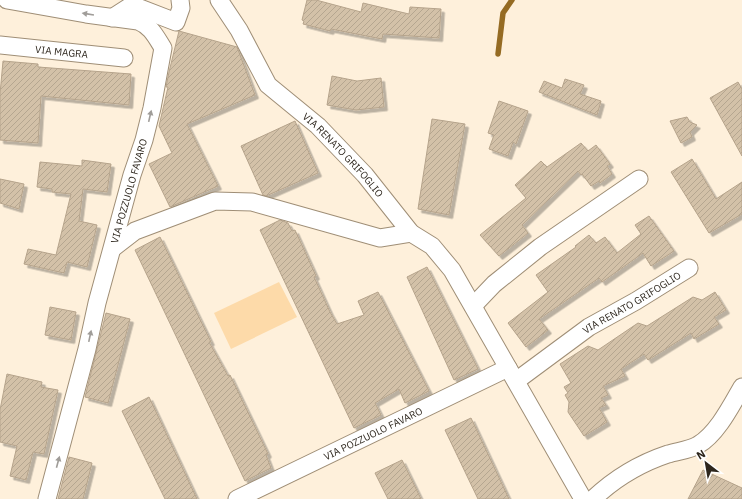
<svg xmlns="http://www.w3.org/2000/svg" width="742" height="499" viewBox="0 0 742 499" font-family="'IBM Plex Sans',sans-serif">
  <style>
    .green { fill: #fddaa9 }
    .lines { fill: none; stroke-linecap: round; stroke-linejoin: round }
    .stream { stroke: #956b23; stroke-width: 5.5 }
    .building { fill: url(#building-hatch); stroke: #b5a38b; filter: url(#shadow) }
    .street-casing { stroke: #9f8e76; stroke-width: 19 }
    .street { stroke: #fff; stroke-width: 17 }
    .oneway { fill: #a09d99 }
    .labels { text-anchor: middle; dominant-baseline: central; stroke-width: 3; stroke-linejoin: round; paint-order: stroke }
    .street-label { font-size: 10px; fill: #2d261d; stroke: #fff }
  </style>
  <defs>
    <pattern id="building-hatch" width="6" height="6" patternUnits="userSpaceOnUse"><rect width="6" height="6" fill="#d3c1a8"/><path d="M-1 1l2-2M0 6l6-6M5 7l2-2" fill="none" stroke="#b5a690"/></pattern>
    <filter id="shadow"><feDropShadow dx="3.5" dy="3.5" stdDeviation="0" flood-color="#0004"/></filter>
  </defs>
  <rect width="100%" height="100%" fill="#fef0db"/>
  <path class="green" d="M 279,282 L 297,317 L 231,349 L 214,313 Z"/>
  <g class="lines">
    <path class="stream" d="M 498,54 L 503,13 L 512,0"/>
  </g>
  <g class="building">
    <path d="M 307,0 L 316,0 L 361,12 L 363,3 L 409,14 L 410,7 L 441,9 L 439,38 L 383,34 L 382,39 L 331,29 L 330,31 L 303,24 L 304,21 L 302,20 Z"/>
    <path d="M 179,31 L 237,47 L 255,95 L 187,124 L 218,186 L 170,207 L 149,164 L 172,153 L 159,126 L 168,87 L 166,87 L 169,72 Z"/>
    <path d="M 3,61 L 38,64 L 38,67 L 131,74 L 129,105 L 41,96 L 38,143 L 0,140 L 0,94 Z"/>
    <path d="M 332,76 L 357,81 L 381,78 L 384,107 L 356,110 L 327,105 Z"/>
    <path d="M 565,79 L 584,85 L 580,94 L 601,101 L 597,115 L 539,92 L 544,81 L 562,88 Z"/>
    <path d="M 738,82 L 742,89 L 742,156 L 710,98 Z"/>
    <path d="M 499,101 L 528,111 L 516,144 L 513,142 L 508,156 L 489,149 L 494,135 L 488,133 Z"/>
    <path d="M 687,117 L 690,122 L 697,125 L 690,132 L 692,137 L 681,143 L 670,121 Z"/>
    <path d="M 432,119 L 465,124 L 449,215 L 418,209 Z"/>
    <path d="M 295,121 L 318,173 L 266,196 L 263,195 L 241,146 Z"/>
    <path d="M 581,143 L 588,151 L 596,145 L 610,164 L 607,166 L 612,174 L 600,183 L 599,181 L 591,186 L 582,174 L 581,175 L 578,171 L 522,225 L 528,233 L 499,256 L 480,235 L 526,198 L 515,185 L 541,161 L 547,167 Z"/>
    <path d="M 692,159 L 716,199 L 742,182 L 742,214 L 709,233 L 671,172 Z"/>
    <path d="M 82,160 L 111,164 L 107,192 L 83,189 L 79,221 L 97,225 L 87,267 L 67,262 L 64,273 L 24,264 L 28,249 L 56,255 L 71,194 L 52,192 L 52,189 L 37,187 L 40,162 L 82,166 Z"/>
    <path d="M 0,179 L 24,184 L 19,209 L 0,203 Z"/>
    <path d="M 649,216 L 674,251 L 651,266 L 643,253 L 602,282 L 599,278 L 539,319 L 548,330 L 526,347 L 508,323 L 548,292 L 536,275 L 576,247 L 575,246 L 589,235 L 596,243 L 605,237 L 617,253 L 641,234 L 635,225 Z"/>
    <path d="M 280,220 L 288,223 L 292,231 L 295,230 L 316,276 L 314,277 L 330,312 L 337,324 L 364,315 L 358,301 L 378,292 L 429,391 L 405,403 L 399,389 L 375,403 L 381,415 L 354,428 L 260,230 Z"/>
    <path d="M 160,237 L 211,342 L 209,342 L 228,376 L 230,375 L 268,454 L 266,455 L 271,468 L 245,481 L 135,250 Z"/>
    <path d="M 427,267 L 478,369 L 454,380 L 407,277 Z"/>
    <path d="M 715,292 L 726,310 L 714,317 L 719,324 L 694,339 L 691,333 L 648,360 L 644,354 L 621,369 L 625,376 L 603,386 L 608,395 L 601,398 L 606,405 L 599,408 L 607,422 L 584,436 L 568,412 L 569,402 L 565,395 L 568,393 L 564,387 L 571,383 L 560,364 L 588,346 L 598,350 L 638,323 L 647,326 L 693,297 L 702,300 Z"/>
    <path d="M 50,307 L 76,312 L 71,340 L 45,335 Z"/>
    <path d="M 106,313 L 130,319 L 108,403 L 85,397 Z"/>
    <path d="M 7,374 L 42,382 L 41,387 L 58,390 L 44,454 L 33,452 L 26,480 L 10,476 L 17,446 L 0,442 L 0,410 Z"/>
    <path d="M 149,397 L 197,499 L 165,499 L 122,411 Z"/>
    <path d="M 471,418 L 509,499 L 478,499 L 445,430 Z"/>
    <path d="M 69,457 L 92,463 L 83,499 L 58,499 Z"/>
    <path d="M 402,460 L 421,499 L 388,499 L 375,473 Z"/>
    <path d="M 703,470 L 742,488 L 742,499 L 688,499 Z"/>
  </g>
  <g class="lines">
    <g class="street-casing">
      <g id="street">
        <path d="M 7,0 L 86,14 L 138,21 C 151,26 156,37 163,48 L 152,108 L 144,140 L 132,175 L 97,303 L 87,349 L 47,499"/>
        <path id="s1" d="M 219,0 L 239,30 L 268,85 L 318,126 L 365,175 L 411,233 L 432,246 L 452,270 L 583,499"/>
        <path d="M 112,18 L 132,5 L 176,22 L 181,8 L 180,0"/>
        <path id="s2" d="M 0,45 L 124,58"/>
        <path d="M 113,248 L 135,231 L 215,201 L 252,202 L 380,238 L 411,233"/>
        <path d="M 473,306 L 494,284 L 540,247 L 639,179"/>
        <path id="s3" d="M 516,381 L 589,327 L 636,301 L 689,268"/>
        <path id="s4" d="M 237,499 L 508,368"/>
        <path d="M 593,499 C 614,479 641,463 668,454 C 678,451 690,450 698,445 C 717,434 731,406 742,387"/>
      </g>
    </g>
    <use href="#street" class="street"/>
  </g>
  <defs><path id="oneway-solid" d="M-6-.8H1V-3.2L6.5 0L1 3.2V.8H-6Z"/></defs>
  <g class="oneway">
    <use href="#oneway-solid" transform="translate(88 14) rotate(-171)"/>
    <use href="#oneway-solid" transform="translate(150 116) rotate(-77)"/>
    <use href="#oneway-solid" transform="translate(90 336) rotate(-78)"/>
    <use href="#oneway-solid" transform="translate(58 462) rotate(-75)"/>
  </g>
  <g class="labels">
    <g class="street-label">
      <text stroke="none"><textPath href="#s2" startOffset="62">VIA MAGRA</textPath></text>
      <text stroke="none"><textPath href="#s1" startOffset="201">VIA RENATO GRIFOGLIO</textPath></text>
      <text transform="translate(129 191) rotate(-74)">VIA POZZUOLO FAVARO</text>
      <text stroke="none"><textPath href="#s3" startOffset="140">VIA RENATO GRIFOGLIO</textPath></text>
      <text stroke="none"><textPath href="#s4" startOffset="151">VIA POZZUOLO FAVARO</textPath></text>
    </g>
  </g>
  <g transform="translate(706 463) rotate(329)" stroke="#ffffff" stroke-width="3" paint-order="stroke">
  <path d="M0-3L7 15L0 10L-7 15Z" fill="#2d261d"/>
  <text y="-6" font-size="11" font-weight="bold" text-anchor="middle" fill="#2d261d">N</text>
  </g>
</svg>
